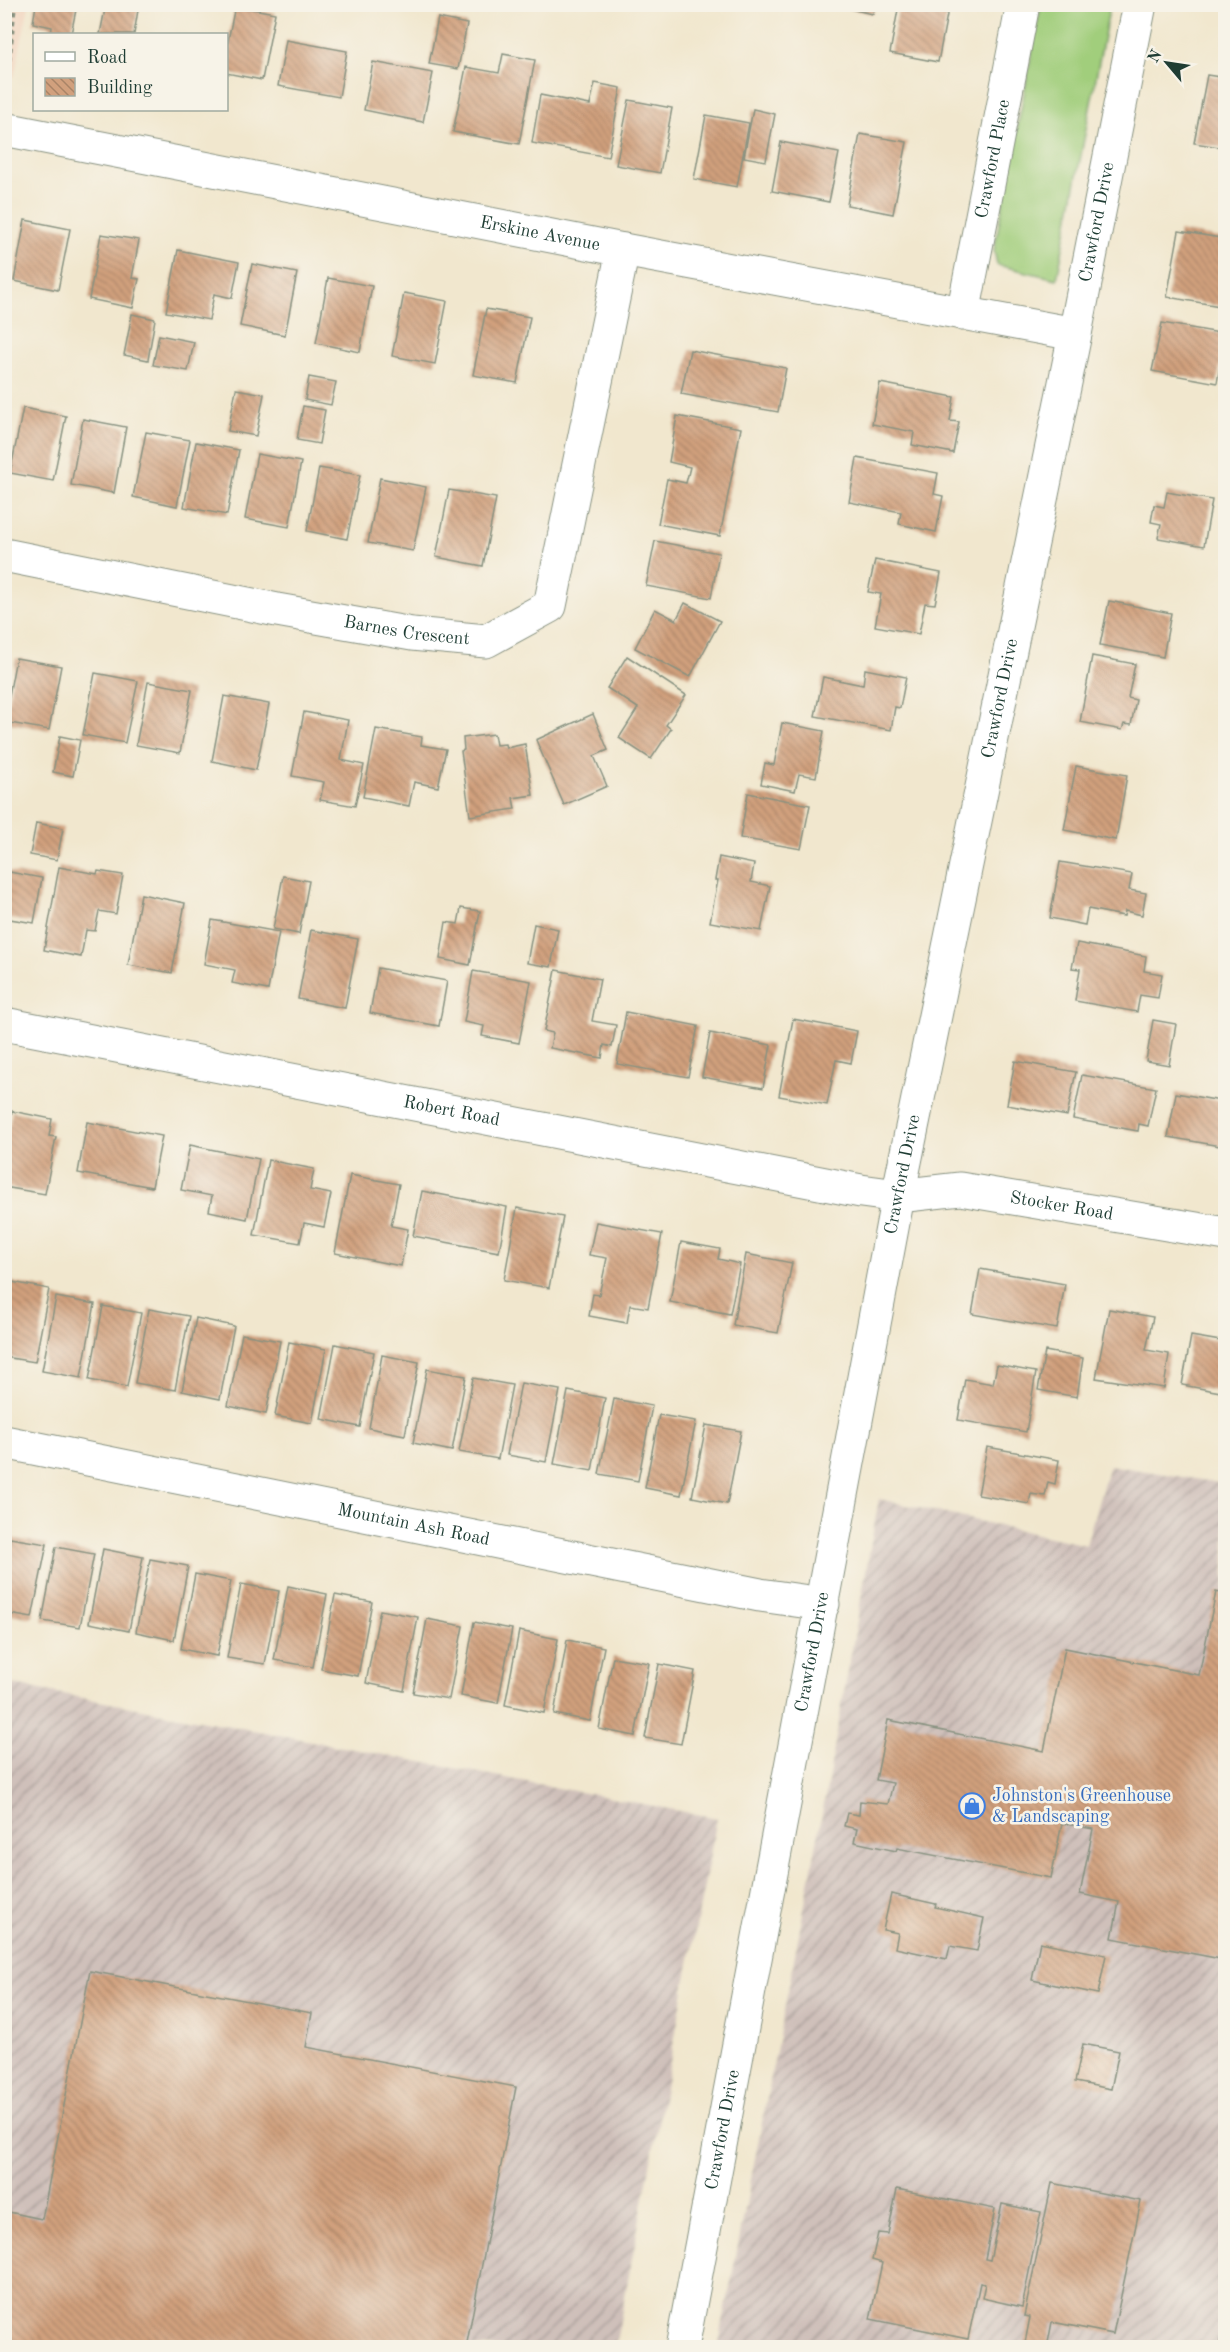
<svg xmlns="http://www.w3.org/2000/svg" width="1230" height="2352" viewBox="0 0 1230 2352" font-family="'Old Standard TT',serif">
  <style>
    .built { fill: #f2d4be }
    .industrial { fill: url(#industrial-furrows) }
    .grass { fill: #a1ce7c; stroke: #608658; stroke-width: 1.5 }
    .building { fill: url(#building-back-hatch) }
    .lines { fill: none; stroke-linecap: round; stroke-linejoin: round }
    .minor-casing { stroke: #889281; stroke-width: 35 }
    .path { stroke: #889281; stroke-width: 4; stroke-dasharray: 4.5 4.5; stroke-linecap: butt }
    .minor { stroke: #fff; stroke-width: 33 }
    .labels { text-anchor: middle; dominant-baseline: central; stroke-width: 5; stroke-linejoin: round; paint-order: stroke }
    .street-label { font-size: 18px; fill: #1f3d34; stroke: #f7f3e8 }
    .shop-label { font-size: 18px; fill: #366cbe; stroke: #f7f3e8; text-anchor: start }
  </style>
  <defs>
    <pattern id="industrial-furrows" width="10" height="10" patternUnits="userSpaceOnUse" patternTransform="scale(1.5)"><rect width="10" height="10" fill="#cfc0ba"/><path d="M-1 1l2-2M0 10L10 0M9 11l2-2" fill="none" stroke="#a79d98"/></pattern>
    <pattern id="building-back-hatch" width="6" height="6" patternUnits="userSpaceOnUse" patternTransform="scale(1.5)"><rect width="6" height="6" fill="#d1a07d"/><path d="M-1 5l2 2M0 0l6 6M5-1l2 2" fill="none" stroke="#a98467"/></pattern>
  </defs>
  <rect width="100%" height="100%" fill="#f7f3e8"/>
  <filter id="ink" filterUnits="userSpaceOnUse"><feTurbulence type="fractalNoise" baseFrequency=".0167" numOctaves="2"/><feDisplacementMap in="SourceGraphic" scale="12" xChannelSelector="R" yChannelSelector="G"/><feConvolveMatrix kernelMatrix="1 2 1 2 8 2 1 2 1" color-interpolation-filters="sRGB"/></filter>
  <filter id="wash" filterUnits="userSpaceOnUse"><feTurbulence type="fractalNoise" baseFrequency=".008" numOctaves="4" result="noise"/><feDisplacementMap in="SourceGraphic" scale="24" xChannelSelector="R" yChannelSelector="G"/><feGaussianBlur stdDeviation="1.35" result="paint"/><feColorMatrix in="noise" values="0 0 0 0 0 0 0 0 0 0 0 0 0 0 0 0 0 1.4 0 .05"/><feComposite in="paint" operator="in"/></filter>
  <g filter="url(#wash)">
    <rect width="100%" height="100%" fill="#f1e7ce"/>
    <path class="built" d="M 4,5 L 29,5 L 14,77 L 5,75 Z"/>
    <g class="industrial">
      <path d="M 1109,1465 L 1225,1484 L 1225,2347 L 718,2348 L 818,1837 L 879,1499 L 1086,1545 Z"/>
      <path d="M 4,1683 L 717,1818 L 615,2347 L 5,2347 Z"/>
    </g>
    <path class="grass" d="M 1041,5 L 1110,5 L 1057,279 L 997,265 L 994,250 Z"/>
    <g id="blocks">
      <g class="building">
        <path d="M 106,4 L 139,4 L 134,34 L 100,34 Z"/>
        <path d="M 828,4 L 875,4 L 873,14 Z"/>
        <path d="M 899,4 L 949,4 L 938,62 L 890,53 Z"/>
        <path d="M 36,5 L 77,5 L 71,34 L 51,34 L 52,27 L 33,23 Z"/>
        <path d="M 235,6 L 275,13 L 262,80 L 226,73 L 226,50 Z"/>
        <path d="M 438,18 L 467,24 L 458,69 L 429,64 Z"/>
        <path d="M 286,40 L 347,51 L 339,97 L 278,86 Z"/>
        <path d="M 503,54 L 535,60 L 519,144 L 453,132 L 466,67 L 499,73 Z"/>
        <path d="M 373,62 L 433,73 L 423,122 L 364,110 Z"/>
        <path d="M 1207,75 L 1226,78 L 1226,148 L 1194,143 Z"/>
        <path d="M 595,83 L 621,88 L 608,157 L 532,143 L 540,95 L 590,105 Z"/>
        <path d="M 629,100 L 672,108 L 660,173 L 616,165 Z"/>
        <path d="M 753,109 L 775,114 L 766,161 L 744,157 Z"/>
        <path d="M 706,115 L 749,123 L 737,187 L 694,179 Z"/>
        <path d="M 860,134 L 907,142 L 893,214 L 847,205 Z"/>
        <path d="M 781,142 L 839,153 L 829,202 L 772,191 Z"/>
        <path d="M 25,220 L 70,229 L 58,290 L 14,281 Z"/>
        <path d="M 1179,231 L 1226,239 L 1226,307 L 1167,297 Z"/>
        <path d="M 101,234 L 139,240 L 132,278 L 139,279 L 133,308 L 89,299 Z"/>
        <path d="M 178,250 L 239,262 L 232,298 L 214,294 L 209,320 L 166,312 Z"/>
        <path d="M 252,264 L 297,273 L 285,335 L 240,326 Z"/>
        <path d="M 328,278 L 372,286 L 360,352 L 316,343 Z"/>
        <path d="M 404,293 L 447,301 L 435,364 L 392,356 Z"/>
        <path d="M 486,309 L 530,317 L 517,383 L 473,375 Z"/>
        <path d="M 132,314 L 155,319 L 148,360 L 124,355 Z"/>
        <path d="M 1162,323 L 1226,334 L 1217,383 L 1152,371 Z"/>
        <path d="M 159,335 L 194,342 L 188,371 L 153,365 Z"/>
        <path d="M 690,350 L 786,368 L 778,412 L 681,394 Z"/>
        <path d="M 309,377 L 336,382 L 331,405 L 305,400 Z"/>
        <path d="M 880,383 L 954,397 L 950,421 L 959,422 L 953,453 L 912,445 L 914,432 L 872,424 Z"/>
        <path d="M 236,389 L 264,394 L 256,436 L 228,431 Z"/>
        <path d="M 303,406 L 325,410 L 319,444 L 297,440 Z"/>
        <path d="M 23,408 L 66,416 L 53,481 L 10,473 Z"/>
        <path d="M 677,416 L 741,428 L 720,536 L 658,524 L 667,479 L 686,483 L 690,467 L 669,462 Z"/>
        <path d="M 83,419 L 126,427 L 114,493 L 71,485 Z"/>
        <path d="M 146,432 L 190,440 L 177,506 L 133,497 Z"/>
        <path d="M 196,442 L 239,450 L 227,515 L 184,507 Z"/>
        <path d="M 257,454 L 301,462 L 289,527 L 245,519 Z"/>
        <path d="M 857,458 L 938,473 L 934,494 L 943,496 L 936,532 L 899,524 L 901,512 L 849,502 Z"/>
        <path d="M 319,468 L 360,475 L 347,539 L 307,531 Z"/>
        <path d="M 380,478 L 426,487 L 413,551 L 368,543 Z"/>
        <path d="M 449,490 L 496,498 L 483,566 L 436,557 Z"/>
        <path d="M 1167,492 L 1212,500 L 1204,546 L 1158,538 L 1161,524 L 1151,522 L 1154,505 L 1164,507 Z"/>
        <path d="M 655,541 L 719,553 L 711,598 L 646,586 Z"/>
        <path d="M 875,560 L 941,573 L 935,604 L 925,603 L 919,634 L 875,626 L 881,594 L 868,592 Z"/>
        <path d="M 1109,601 L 1171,613 L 1163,657 L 1100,645 Z"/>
        <path d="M 685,603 L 720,621 L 690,677 L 635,648 L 655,609 L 676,620 Z"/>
        <path d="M 627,656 L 686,695 L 666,725 L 671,729 L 651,759 L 619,738 L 638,708 L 607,688 Z"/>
        <path d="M 1092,656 L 1135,664 L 1128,698 L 1136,700 L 1131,725 L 1124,724 L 1122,730 L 1080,722 Z"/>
        <path d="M 16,658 L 61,666 L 49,730 L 4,722 Z"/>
        <path d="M 865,669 L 906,677 L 900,708 L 895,707 L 891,730 L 815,716 L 823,677 L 863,685 Z"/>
        <path d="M 95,673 L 138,681 L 125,743 L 83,735 Z"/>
        <path d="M 148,682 L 192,690 L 180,753 L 136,745 Z"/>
        <path d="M 224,696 L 269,704 L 256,770 L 212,761 Z"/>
        <path d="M 304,712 L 348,720 L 341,760 L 364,765 L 355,806 L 320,800 L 324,782 L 292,776 Z"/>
        <path d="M 593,714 L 608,750 L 594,756 L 607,786 L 564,805 L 536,740 Z"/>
        <path d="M 782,723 L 824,731 L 816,777 L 799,774 L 795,791 L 761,784 L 765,763 L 774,765 Z"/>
        <path d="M 376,729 L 422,737 L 421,745 L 446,749 L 438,787 L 414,782 L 409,806 L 363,797 Z"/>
        <path d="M 494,734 L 496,745 L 505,744 L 506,748 L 525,744 L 533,795 L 513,798 L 515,809 L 470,816 L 461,751 L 464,750 L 463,738 Z"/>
        <path d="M 60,736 L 80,740 L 73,776 L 53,772 Z"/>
        <path d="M 1076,766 L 1127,775 L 1116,840 L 1064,830 Z"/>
        <path d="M 748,793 L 810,805 L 801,849 L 740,838 Z"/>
        <path d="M 36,823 L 63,828 L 57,860 L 30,855 Z"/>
        <path d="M 719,857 L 754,864 L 751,882 L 770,886 L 761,931 L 710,922 L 718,880 L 715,880 Z"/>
        <path d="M 1060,862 L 1132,874 L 1129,890 L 1146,893 L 1142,915 L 1125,911 L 1124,916 L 1088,909 L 1085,925 L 1050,918 Z"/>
        <path d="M 59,867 L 97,874 L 98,871 L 123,875 L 116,914 L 99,911 L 95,931 L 86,930 L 81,957 L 44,950 Z"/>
        <path d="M 4,871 L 42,878 L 34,923 L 4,918 Z"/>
        <path d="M 283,876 L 309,881 L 299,934 L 273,929 Z"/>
        <path d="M 141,894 L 185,903 L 172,973 L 128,965 Z"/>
        <path d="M 461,908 L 480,911 L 470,965 L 440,959 L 446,922 L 458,924 Z"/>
        <path d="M 212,920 L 279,932 L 268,990 L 232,983 L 235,970 L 204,964 Z"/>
        <path d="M 534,924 L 558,929 L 551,967 L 527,963 Z"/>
        <path d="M 311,930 L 358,939 L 345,1008 L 298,999 Z"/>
        <path d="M 1077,943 L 1146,956 L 1144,971 L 1162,974 L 1158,998 L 1140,995 L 1137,1012 L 1075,1001 L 1080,969 L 1072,968 Z"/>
        <path d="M 378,968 L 447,981 L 439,1026 L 370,1013 Z"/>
        <path d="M 556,970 L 600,979 L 592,1021 L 616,1025 L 612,1047 L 604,1045 L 602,1058 L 550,1048 L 553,1033 L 544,1031 Z"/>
        <path d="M 473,971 L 531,981 L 519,1043 L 482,1036 L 484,1026 L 464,1022 Z"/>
        <path d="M 626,1012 L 698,1026 L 688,1077 L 617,1064 Z"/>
        <path d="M 793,1019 L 857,1031 L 851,1063 L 836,1060 L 827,1105 L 779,1096 Z"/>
        <path d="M 1153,1020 L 1176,1024 L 1169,1065 L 1146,1061 Z"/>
        <path d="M 710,1033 L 771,1045 L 763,1088 L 702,1077 Z"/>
        <path d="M 1015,1061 L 1076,1072 L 1067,1116 L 1007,1105 Z"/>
        <path d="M 1082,1075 L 1156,1088 L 1148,1126 L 1139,1124 L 1138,1131 L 1073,1119 Z"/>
        <path d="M 1176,1093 L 1226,1102 L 1226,1147 L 1168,1137 Z"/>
        <path d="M 12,1111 L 52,1119 L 49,1136 L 56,1137 L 45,1194 L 4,1187 L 4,1150 Z"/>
        <path d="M 87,1122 L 162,1136 L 152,1187 L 78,1173 Z"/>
        <path d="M 190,1145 L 259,1159 L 247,1219 L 209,1211 L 212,1196 L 181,1190 Z"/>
        <path d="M 268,1160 L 314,1169 L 310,1190 L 331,1194 L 324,1227 L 304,1223 L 300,1243 L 254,1235 Z"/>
        <path d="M 350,1175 L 399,1184 L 391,1226 L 408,1229 L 401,1266 L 335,1253 Z"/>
        <path d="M 422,1191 L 507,1207 L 499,1252 L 413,1236 Z"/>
        <path d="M 517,1208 L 563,1217 L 549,1288 L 504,1280 Z"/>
        <path d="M 596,1222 L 662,1234 L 648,1308 L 630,1305 L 627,1323 L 589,1316 L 593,1294 L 599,1295 L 607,1258 L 589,1255 Z"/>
        <path d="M 681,1242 L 720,1249 L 718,1259 L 740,1264 L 730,1314 L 670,1302 Z"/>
        <path d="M 746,1254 L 792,1263 L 778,1333 L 733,1325 Z"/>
        <path d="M 980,1269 L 1065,1284 L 1057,1329 L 972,1314 Z"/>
        <path d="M 12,1282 L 49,1289 L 35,1362 L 4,1357 L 4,1322 Z"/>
        <path d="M 56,1297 L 95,1304 L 81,1378 L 42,1371 Z"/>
        <path d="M 103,1306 L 141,1313 L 127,1387 L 89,1380 Z"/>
        <path d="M 149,1309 L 189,1316 L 175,1390 L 135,1383 Z"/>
        <path d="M 1109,1309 L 1153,1317 L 1146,1350 L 1169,1354 L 1164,1388 L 1096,1378 Z"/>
        <path d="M 196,1318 L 234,1326 L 220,1399 L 182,1391 Z"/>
        <path d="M 242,1334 L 280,1341 L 266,1414 L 228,1406 Z"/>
        <path d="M 1191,1336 L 1226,1342 L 1226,1393 L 1182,1385 Z"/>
        <path d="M 289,1342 L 326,1349 L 312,1423 L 275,1416 Z"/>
        <path d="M 335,1344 L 374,1352 L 360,1427 L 321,1419 Z"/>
        <path d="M 1045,1351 L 1083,1358 L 1077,1397 L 1038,1390 Z"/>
        <path d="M 382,1355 L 419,1362 L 405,1435 L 369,1428 Z"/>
        <path d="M 997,1365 L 1036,1372 L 1026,1432 L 958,1420 L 965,1379 L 993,1384 Z"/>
        <path d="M 427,1369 L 466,1376 L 452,1451 L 413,1443 Z"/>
        <path d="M 473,1378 L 512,1385 L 498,1459 L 459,1452 Z"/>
        <path d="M 521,1383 L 560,1390 L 546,1462 L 507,1455 Z"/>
        <path d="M 568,1391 L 605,1398 L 592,1471 L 554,1464 Z"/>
        <path d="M 614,1399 L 652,1406 L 638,1481 L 599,1474 Z"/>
        <path d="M 659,1415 L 696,1421 L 681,1495 L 645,1488 Z"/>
        <path d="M 706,1425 L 741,1431 L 727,1504 L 692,1497 Z"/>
        <path d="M 987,1447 L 1059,1460 L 1055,1484 L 1048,1482 L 1045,1496 L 1031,1494 L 1029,1504 L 978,1495 Z"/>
        <path d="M 10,1538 L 47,1544 L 32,1618 L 4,1613 L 4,1569 Z"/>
        <path d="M 56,1547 L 94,1554 L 80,1627 L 42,1621 Z"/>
        <path d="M 103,1549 L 143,1557 L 129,1631 L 89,1623 Z"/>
        <path d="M 150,1559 L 188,1566 L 174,1640 L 136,1632 Z"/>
        <path d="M 195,1574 L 231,1581 L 217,1656 L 181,1649 Z"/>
        <path d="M 241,1584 L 279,1591 L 265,1664 L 227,1658 Z"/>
        <path d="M 288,1586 L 327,1594 L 313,1667 L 274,1660 Z"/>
        <path d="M 1216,1592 L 1226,1594 L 1226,1960 L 1112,1938 L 1119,1902 L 1080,1894 L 1093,1829 L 1062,1823 L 1051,1878 L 897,1848 L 896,1851 L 854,1842 L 857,1829 L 844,1826 L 847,1813 L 859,1815 L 860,1801 L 888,1804 L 893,1783 L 876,1780 L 888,1720 L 1044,1751 L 1065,1648 L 1199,1675 Z"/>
        <path d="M 335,1595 L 372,1602 L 358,1676 L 321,1669 Z"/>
        <path d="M 380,1610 L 418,1617 L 404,1691 L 366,1683 Z"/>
        <path d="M 427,1619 L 463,1626 L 449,1699 L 413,1693 Z"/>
        <path d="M 474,1622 L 512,1629 L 498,1703 L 461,1696 Z"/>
        <path d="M 519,1631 L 558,1639 L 544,1713 L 505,1705 Z"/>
        <path d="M 567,1640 L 604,1647 L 590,1721 L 554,1714 Z"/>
        <path d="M 613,1657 L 649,1663 L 635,1736 L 599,1729 Z"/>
        <path d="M 659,1664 L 695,1671 L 681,1744 L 645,1738 Z"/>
        <path d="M 891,1894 L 936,1904 L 935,1907 L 984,1918 L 977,1951 L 950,1946 L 947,1959 L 895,1948 L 898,1933 L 883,1930 Z"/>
        <path d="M 1040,1942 L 1106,1955 L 1098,1994 L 1032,1980 Z"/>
        <path d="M 90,1971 L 312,2013 L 306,2047 L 516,2087 L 466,2348 L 4,2348 L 4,2211 L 42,2219 Z"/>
        <path d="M 1083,2044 L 1119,2051 L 1111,2089 L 1075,2082 Z"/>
        <path d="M 1052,2183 L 1141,2201 L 1113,2334 L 1052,2322 L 1047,2348 L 1024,2348 L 1030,2317 L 1024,2316 Z"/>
        <path d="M 897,2189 L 995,2209 L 985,2259 L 990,2260 L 1002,2204 L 1041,2212 L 1022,2307 L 982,2298 L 985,2284 L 980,2283 L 968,2339 L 870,2319 L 882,2263 L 872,2260 L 878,2233 L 888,2234 Z"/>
        <path d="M 1224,2319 L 1226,2348 L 1219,2348 Z"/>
      </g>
    </g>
  </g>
  <g filter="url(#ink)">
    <use href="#blocks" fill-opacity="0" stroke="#889281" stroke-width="1.5"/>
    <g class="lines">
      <g class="minor-casing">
        <g id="minor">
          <path id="s1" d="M 4,129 L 623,250 L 1075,334"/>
          <path id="s2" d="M 963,314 L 1023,4"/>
          <path id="s3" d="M 4,555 L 277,610 L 412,634 L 486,641 L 550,606 L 623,250"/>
          <path id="s4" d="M 4,1024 L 861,1191 L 898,1196 L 960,1189 L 1226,1234"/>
          <path id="s5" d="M 4,1442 L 760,1595 L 823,1604"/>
          <path id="s6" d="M 682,2348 L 898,1196 L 1075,334 L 1140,4"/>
        </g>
      </g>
      <path class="path" d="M 7,87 L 15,4"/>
      <use href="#minor" class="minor"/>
    </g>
  </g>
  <defs>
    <g id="shop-ring" transform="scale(1.35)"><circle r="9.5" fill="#f7f3e8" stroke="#3f7fe0" stroke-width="1.5"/><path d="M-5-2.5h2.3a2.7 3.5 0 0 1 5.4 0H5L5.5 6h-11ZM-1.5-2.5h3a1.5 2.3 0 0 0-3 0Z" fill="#3f7fe0"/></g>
  </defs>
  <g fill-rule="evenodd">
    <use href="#shop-ring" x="972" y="1806"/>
  </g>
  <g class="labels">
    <g class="street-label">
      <text stroke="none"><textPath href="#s2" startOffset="158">Crawford Place</textPath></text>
      <text stroke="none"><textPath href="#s6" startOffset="2166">Crawford Drive</textPath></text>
      <text stroke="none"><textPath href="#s1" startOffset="546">Erskine Avenue</textPath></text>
      <text stroke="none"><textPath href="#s3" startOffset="410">Barnes Crescent</textPath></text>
      <text stroke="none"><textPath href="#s6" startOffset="1680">Crawford Drive</textPath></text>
      <text stroke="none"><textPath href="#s4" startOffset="456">Robert Road</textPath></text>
      <text stroke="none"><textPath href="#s6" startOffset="1194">Crawford Drive</textPath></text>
      <text stroke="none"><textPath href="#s4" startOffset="1076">Stocker Road</textPath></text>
      <text stroke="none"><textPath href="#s5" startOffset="418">Mountain Ash Road</textPath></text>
      <text stroke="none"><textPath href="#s6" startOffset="708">Crawford Drive</textPath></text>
      <text stroke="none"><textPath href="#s6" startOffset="222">Crawford Drive</textPath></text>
    </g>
    <g class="shop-label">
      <text x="992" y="1796">Johnston's Greenhouse<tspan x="992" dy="21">&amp; Landscaping</tspan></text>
    </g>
  </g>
  <rect width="1230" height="2352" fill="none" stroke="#f7f3e8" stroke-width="24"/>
  <rect x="33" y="33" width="195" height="78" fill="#f7f3e8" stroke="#a1aaa0" stroke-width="1.5"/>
  <rect x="45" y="52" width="30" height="9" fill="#ffffff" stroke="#a1aaa0" stroke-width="1.5"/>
  <text x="87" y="63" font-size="18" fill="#1f3d34">Road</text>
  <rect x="45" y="78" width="30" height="18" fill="url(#building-back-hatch)" stroke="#a1aaa0" stroke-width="1.5"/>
  <text x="87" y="93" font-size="18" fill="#1f3d34">Building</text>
  <g transform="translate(1167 63) rotate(299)" stroke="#f7f3e8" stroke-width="4.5" paint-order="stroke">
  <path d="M0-4.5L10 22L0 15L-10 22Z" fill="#1f3d34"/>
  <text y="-9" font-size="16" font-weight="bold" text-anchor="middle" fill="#1f3d34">N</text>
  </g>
</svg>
